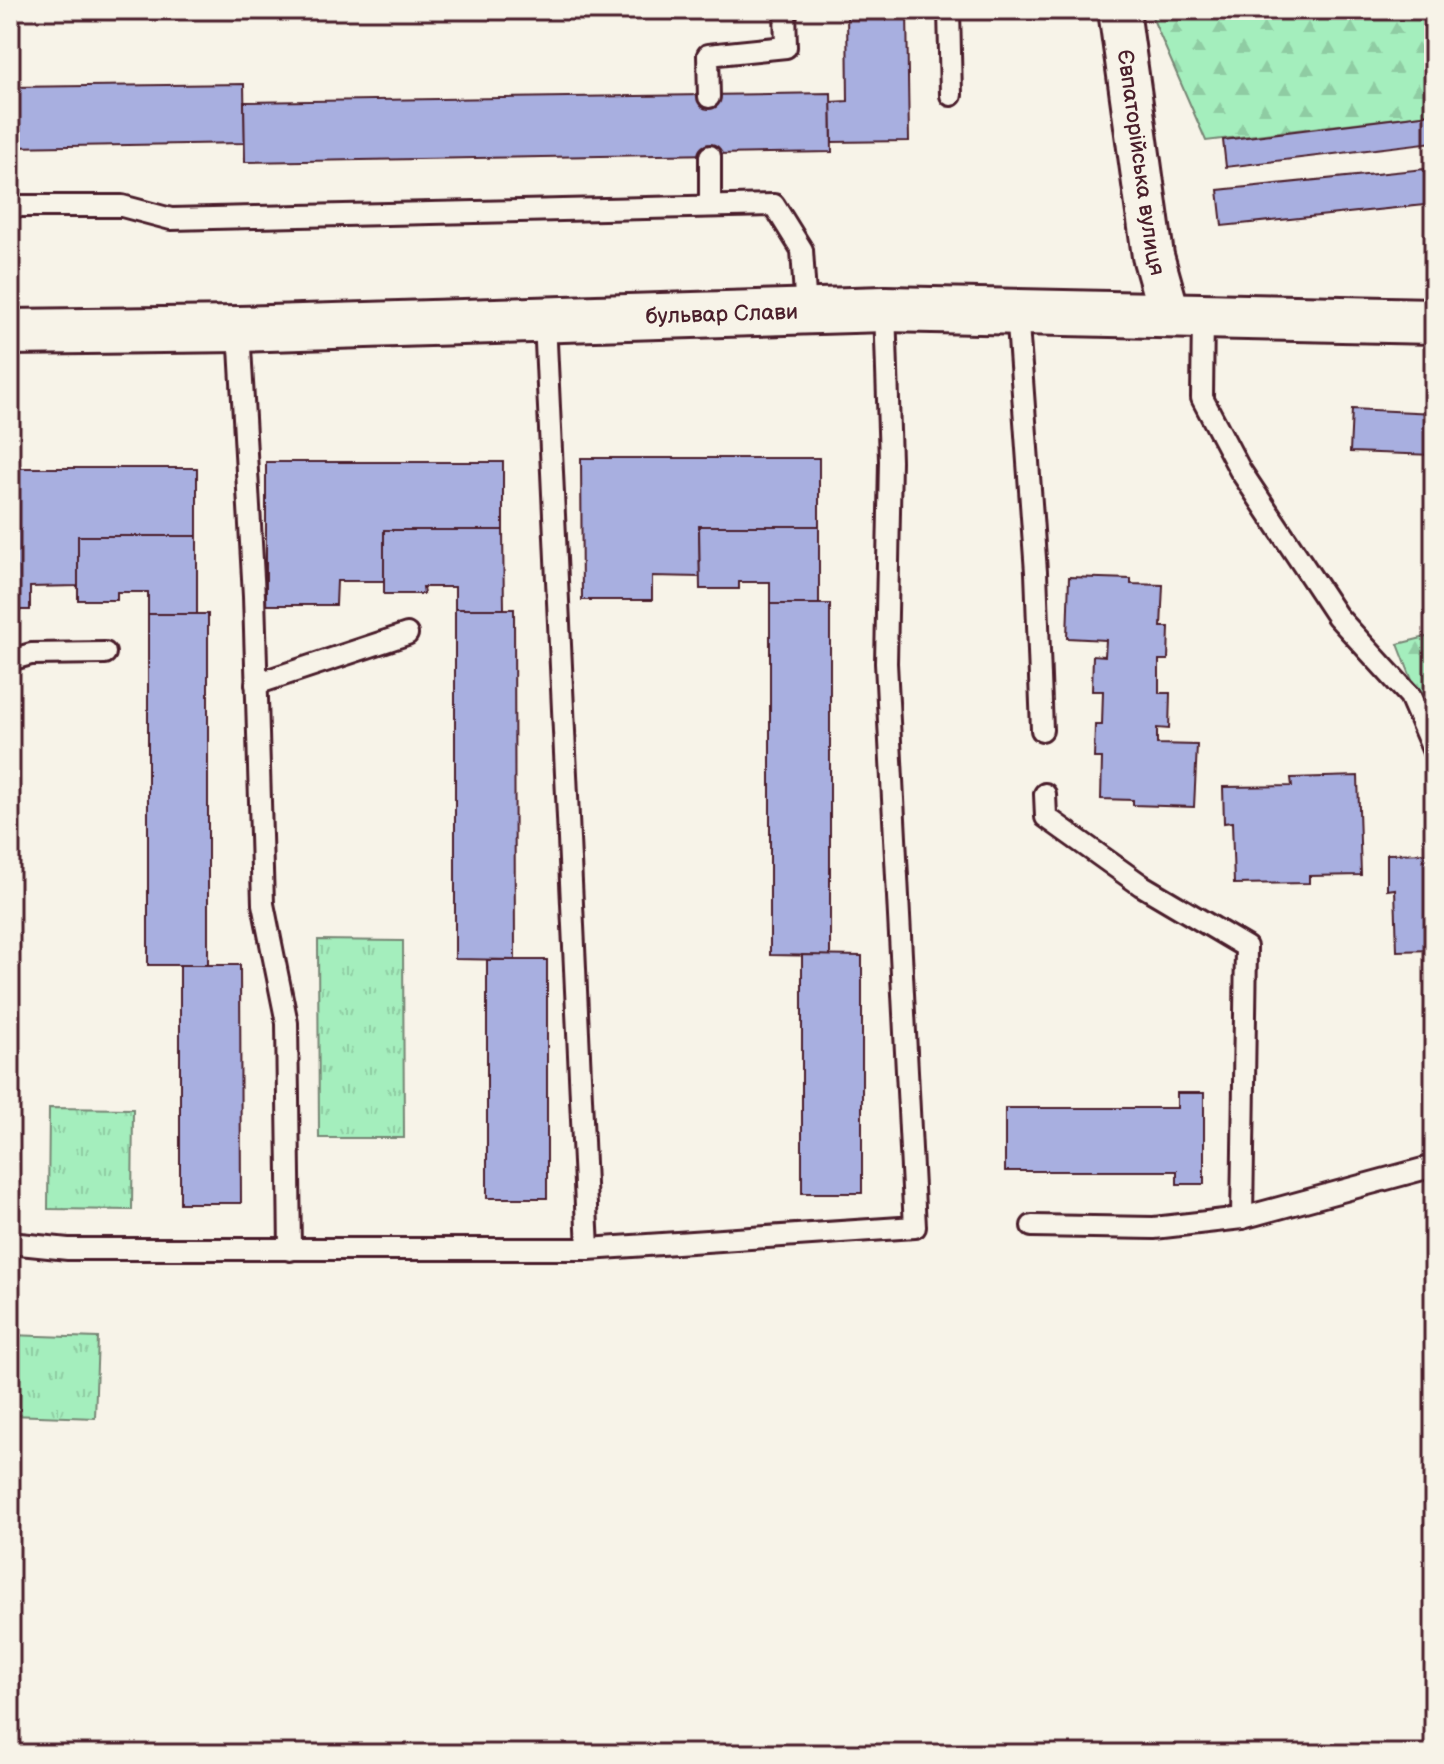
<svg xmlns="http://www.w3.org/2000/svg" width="1444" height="1764" viewBox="0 0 1444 1764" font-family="'Balsamiq Sans',sans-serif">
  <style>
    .forest { fill: url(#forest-firs); stroke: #778674; stroke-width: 2 }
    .park { fill: url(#park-tufts); stroke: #778674; stroke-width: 2 }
    .building { fill: #a8afe0; stroke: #4a1f2b; stroke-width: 2 }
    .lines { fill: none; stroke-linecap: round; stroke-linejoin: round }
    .service-casing { stroke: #4a1f2b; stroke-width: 26 }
    .minor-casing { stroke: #4a1f2b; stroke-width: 46 }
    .tertiary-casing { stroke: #4a1f2b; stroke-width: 50 }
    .service { stroke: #f7f3e8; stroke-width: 20 }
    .minor { stroke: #f7f3e8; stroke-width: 40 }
    .tertiary { stroke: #f7f3e8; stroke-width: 44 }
    .labels { text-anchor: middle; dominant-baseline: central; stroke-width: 6; stroke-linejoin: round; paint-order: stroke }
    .street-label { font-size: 22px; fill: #4a1f2b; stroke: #f7f3e8 }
  </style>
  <defs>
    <pattern id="forest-firs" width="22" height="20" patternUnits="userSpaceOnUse" patternTransform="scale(2)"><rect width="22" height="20" fill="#a4eebd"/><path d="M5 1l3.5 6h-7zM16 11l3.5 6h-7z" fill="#8fcca3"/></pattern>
    <pattern id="park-tufts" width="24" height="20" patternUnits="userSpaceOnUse" patternTransform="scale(2)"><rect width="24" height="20" fill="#a4eebd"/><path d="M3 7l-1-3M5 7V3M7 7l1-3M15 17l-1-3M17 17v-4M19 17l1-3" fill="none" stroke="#8fcca3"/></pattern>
  </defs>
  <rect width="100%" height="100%" fill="#f7f3e8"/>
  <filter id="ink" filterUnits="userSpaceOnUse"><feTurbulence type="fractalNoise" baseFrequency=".0125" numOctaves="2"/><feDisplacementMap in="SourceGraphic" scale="16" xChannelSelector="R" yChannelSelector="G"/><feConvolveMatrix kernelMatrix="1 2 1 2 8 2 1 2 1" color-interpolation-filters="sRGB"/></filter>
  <g filter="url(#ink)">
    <g class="forest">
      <path d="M 1149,10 L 1434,10 L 1430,114 L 1206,141 Z"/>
      <path d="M 1434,635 L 1434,737 L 1398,644 Z"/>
    </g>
    <g class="park">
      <path d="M 318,940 L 403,941 L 404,1138 L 319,1138 Z"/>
      <path d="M 49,1108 L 133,1109 L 132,1210 L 48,1209 Z"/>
      <path d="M 10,1335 L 98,1338 L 95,1418 L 10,1415 Z"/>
    </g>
    <g class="building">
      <path d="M 847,10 L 907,10 L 909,141 L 832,142 L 831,102 L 848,101 Z"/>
      <path d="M 244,84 L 245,143 L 10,147 L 10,87 Z"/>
      <path d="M 831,93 L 832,152 L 245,162 L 244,102 Z"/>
      <path d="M 1430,114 L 1434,142 L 1226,167 L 1223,140 Z"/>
      <path d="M 1434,168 L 1434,204 L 1222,226 L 1218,190 Z"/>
      <path d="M 1352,409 L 1434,413 L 1434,455 L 1350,452 Z"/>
      <path d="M 581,458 L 819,458 L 819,526 L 699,526 L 700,577 L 652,576 L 652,600 L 582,600 Z"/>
      <path d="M 266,462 L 503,462 L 503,530 L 384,530 L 384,581 L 337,581 L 336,605 L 266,605 Z"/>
      <path d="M 10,468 L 197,468 L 197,536 L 78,536 L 78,586 L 30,587 L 30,610 L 10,610 Z"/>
      <path d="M 699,526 L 819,526 L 819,604 L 770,604 L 770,582 L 739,582 L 739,589 L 700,589 Z"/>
      <path d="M 384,530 L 503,530 L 504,609 L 455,609 L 455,587 L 423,587 L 424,594 L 384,594 Z"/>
      <path d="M 78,536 L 197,536 L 197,614 L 148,614 L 148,592 L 117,592 L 117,600 L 78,600 Z"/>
      <path d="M 1069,577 L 1131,579 L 1131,584 L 1163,585 L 1161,627 L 1169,627 L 1168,660 L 1159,660 L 1159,693 L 1170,693 L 1169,729 L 1157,728 L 1157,744 L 1197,745 L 1194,807 L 1133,805 L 1133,800 L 1101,799 L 1102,758 L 1094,758 L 1095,725 L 1102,725 L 1103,691 L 1092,691 L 1093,655 L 1105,656 L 1106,640 L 1067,638 Z"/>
      <path d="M 770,604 L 830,604 L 830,956 L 770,955 Z"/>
      <path d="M 455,609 L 514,609 L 515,960 L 455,959 Z"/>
      <rect x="148" y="614" width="60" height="351"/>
      <path d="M 1358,776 L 1361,875 L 1309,876 L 1309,883 L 1234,884 L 1232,822 L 1224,823 L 1223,787 L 1292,786 L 1291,778 Z"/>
      <path d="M 1434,853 L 1434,950 L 1397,951 L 1395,889 L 1387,890 L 1387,854 Z"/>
      <path d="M 802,955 L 862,956 L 862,1193 L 802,1193 Z"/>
      <rect x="487" y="960" width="60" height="238"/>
      <path d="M 180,965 L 240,965 L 241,1203 L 180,1203 Z"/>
      <path d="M 1177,1093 L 1204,1093 L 1204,1184 L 1177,1184 L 1177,1171 L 1005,1171 L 1005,1108 L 1177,1108 Z"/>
    </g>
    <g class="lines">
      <g class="service-casing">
        <g id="service">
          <path d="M 949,10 L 951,95"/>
          <path d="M 709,97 L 708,55 L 786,47 L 785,10"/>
          <path d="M 710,156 L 710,206"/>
          <path d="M 10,206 L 122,206 L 171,219 L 774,205 L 802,250 L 806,312"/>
          <path d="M 1017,311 L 1036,572 L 1042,730"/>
          <path d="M 1203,315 L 1202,398 L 1240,470 L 1337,616 L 1410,696 L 1434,752"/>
          <path d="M 545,321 L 588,1249"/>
          <path d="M 239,329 L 254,596 L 263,904 L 287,1023 L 290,1250"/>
          <path d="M 10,660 L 31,654 L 105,653"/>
          <path d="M 256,684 L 407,634"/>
          <path d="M 1045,794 L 1046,817 L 1141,885 L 1246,947 L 1242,1218"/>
          <path d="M 1032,1226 L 1154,1228 L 1242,1218 L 1434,1166"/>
          <path d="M 10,1243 L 68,1249 L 588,1249 L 915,1227 L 886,663 L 890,461 L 885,309"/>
        </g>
      </g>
      <g class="minor-casing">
        <g id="minor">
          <path id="s1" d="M 1119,10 L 1153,256 L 1169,313"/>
        </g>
      </g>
      <g class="tertiary-casing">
        <g id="tertiary">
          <path id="s2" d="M 10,332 L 239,329 L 885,309 L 1434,321"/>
        </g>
      </g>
      <use href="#service" class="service"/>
      <use href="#minor" class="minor"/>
      <use href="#tertiary" class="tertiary"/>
    </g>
  </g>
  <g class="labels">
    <g class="street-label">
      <text stroke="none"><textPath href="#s1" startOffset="154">Євпаторійська вулиця</textPath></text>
      <text stroke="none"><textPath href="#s2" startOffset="712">бульвар Слави</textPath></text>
    </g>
  </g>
  <rect width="1444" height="1764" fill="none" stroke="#f7f3e8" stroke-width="40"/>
  <rect x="20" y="20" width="1404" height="1724" fill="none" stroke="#4a1f2b" stroke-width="3" filter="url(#ink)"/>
</svg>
